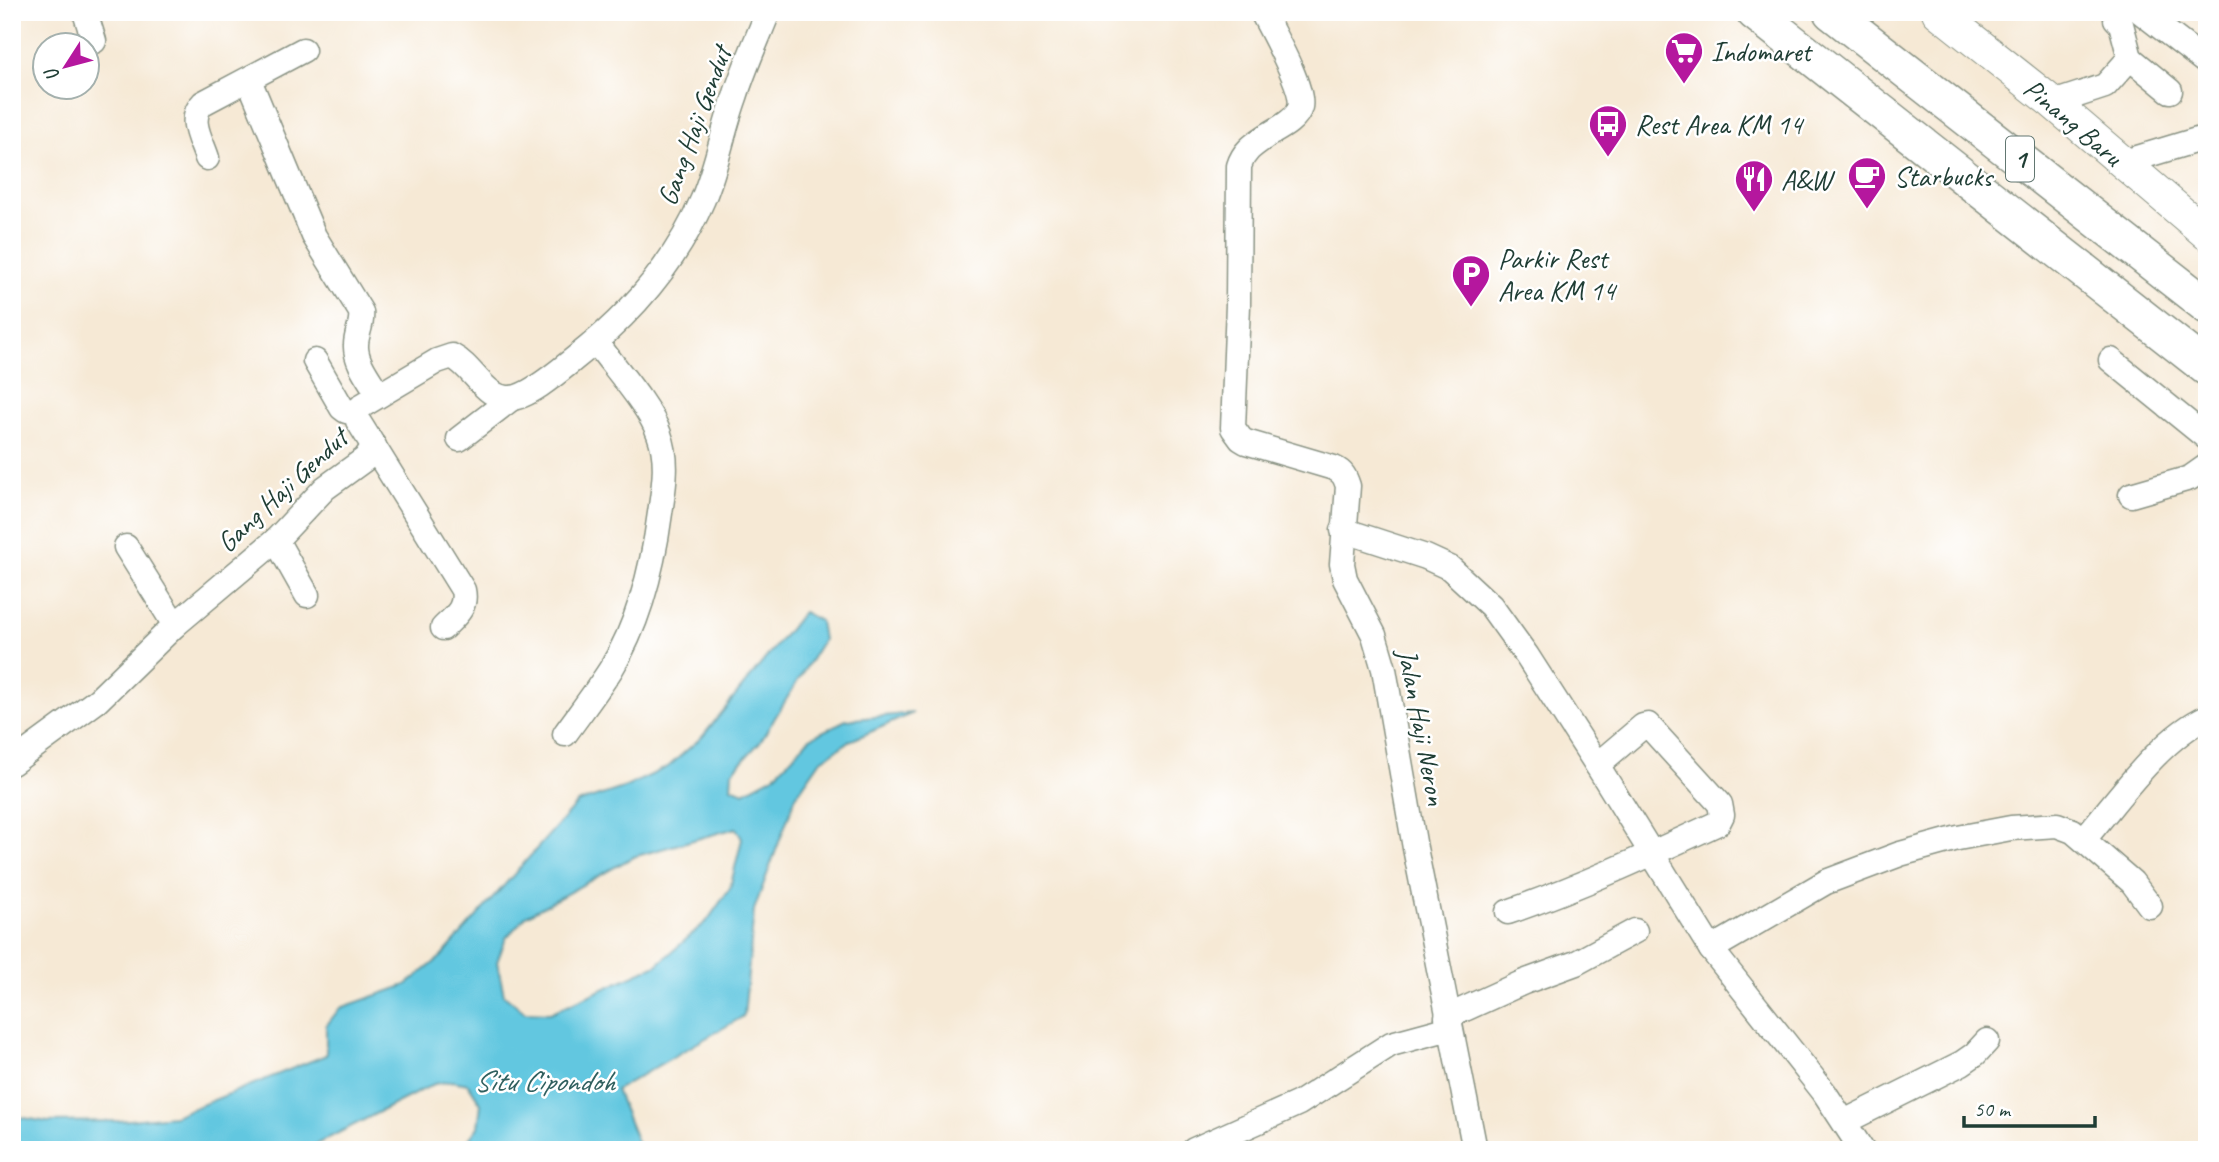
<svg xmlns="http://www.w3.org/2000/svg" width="2219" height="1162" viewBox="0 0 2219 1162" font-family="Caveat,sans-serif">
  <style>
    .water { fill: #62c7e0; stroke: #40828a; stroke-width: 2; fill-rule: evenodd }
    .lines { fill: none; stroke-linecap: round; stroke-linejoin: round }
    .minor-casing { stroke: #8a9384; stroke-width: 27 }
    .major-casing { stroke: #8a9384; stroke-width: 34 }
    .highway-casing { stroke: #8a9384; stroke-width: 38 }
    .minor { stroke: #fff; stroke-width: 24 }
    .major { stroke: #fff; stroke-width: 32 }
    .highway { stroke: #fff; stroke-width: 35 }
    .labels { text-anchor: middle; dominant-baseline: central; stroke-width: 5; stroke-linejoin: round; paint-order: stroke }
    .shield { fill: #fff; stroke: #627771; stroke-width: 2 }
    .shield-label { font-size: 26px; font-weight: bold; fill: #1f3d34 }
    .poi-label { font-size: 28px; fill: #1f3d34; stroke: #fff; text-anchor: start }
    .street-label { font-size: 28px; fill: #1f3d34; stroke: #fff }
    .water-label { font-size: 30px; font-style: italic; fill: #30605f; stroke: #fff }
  </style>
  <rect width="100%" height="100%" fill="#fff"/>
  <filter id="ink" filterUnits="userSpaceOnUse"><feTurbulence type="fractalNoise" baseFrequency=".0143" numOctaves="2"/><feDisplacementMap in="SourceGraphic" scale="14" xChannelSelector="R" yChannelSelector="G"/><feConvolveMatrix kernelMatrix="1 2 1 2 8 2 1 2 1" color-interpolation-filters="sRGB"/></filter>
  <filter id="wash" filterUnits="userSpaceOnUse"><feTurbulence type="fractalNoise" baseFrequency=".00686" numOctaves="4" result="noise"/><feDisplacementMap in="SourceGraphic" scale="28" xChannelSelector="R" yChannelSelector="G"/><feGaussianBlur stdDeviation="1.57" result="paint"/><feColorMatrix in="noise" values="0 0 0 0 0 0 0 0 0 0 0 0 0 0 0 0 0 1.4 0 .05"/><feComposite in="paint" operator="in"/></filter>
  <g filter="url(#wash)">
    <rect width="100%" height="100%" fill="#f6e9d5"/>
    <path class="water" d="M 803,612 L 820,621 L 823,640 L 760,742 L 732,772 L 731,787 L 744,792 L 774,776 L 810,738 L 846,720 L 913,713 L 850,741 L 820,761 L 796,796 L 754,910 L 744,1016 L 616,1090 L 640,1149 L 461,1150 L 478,1127 L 481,1104 L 468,1084 L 452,1081 L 434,1084 L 305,1150 L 12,1150 L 12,1116 L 48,1122 L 118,1121 L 174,1116 L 326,1055 L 326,1026 L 340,1008 L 406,985 L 441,957 L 577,803 L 626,787 L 668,767 L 703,736 ZM 736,828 L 742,839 L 730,888 L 707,921 L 657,965 L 550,1013 L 525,1012 L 504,995 L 497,962 L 506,938 L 526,916 L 633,857 Z"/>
  </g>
  <g filter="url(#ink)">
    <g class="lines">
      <g class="minor-casing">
        <g id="minor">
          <path d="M 85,12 L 94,41"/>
          <path d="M 1262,12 C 1271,30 1305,89 1300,107 C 1297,120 1278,129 1268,135 C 1255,144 1244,150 1239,166 L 1238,305 L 1233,428 L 1241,439 L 1246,442 L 1334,468 C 1343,472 1345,477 1348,486 L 1342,564 L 1345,579 L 1374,635 L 1384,669 L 1415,848 L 1475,1150"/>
          <path d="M 2117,12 L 2116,19 L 2121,24 L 2130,58"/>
          <path d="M 2141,12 L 2207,63"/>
          <path d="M 249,80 L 314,236 L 361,312 C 363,324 356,333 356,345 C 355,362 371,381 379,395"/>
          <path d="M 2053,103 L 2105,86 L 2130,58 L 2170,91"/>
          <path d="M 207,158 C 201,139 187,119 203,103 L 303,50"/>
          <path d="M 2121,163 L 2207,137"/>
          <path d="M 2111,360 L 2207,438"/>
          <path d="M 315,361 L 342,408 L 346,411 L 356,412"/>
          <path d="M 356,412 L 363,405 L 437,361 L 452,356 C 474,367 485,400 511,398 C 529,397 559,371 574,359 C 628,317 676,263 703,199 C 717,166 723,130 735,97 C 744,68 757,40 768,12"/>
          <path d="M 356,412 L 358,421 L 463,590 C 467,608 455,616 443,628"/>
          <path d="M 459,439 L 512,398"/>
          <path d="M 2131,495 L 2190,478 L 2207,466"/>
          <path d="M 1343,530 L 1426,557 L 1450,568 L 1491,606 L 1527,656 L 1597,765 L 1711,949 L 1824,1092 L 1862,1150"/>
          <path d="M 276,540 L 307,595"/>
          <path d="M 126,547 L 175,625"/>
          <path d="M 565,734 C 580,713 597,691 611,669 C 640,622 653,566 660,513 C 664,486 669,460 659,434 C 650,407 614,367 596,342"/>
          <path d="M 12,763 L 98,700 L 175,625 L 276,540 L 325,488 L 365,459 L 374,446"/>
          <path d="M 2084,839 C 2118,800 2160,738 2207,717"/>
          <path d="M 1508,912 C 1580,887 1649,855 1718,823 L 1722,815 L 1720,804 L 1648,725 L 1643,726 L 1597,765"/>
          <path d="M 1711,949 L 1826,882 L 1900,854 L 1958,838 L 2011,828 L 2057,825 L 2073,831 L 2132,882 L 2150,906"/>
          <path d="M 1447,1017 L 1524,982 L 1576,963 L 1635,931"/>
          <path d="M 1844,1122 L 1962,1063 L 1975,1054 L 1987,1041"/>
          <path d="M 1194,1150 L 1299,1103 L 1391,1044 L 1450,1028"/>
        </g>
      </g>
      <g class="major-casing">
        <path id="major" d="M 1938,12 L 2053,103 L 2207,234"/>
      </g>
      <g class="highway-casing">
        <g id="highway">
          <path d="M 1754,12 L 2207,368"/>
          <path d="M 1831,12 L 2207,306"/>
        </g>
      </g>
      <use href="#minor" class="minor"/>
      <use href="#major" class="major"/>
      <use href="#highway" class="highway"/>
    </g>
  </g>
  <defs>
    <g id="supermarket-pin" transform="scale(2.0125)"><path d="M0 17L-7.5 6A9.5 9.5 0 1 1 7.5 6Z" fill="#b5179e" stroke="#fff"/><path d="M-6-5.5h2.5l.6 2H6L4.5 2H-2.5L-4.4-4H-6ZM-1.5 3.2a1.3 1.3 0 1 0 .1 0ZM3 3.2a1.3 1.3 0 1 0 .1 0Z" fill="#fff"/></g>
    <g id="bus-pin" transform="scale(2.0125)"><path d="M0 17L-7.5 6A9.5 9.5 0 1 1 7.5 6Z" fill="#b5179e" stroke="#fff"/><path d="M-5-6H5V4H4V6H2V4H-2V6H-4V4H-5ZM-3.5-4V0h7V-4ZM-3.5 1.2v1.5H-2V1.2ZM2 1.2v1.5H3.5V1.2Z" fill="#fff"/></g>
    <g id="cafe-pin" transform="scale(2.0125)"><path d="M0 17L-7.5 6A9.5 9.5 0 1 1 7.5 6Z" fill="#b5179e" stroke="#fff"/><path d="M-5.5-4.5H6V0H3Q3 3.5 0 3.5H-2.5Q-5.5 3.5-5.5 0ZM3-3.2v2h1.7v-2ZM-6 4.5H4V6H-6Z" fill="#fff"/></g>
    <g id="restaurant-pin" transform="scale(2.0125)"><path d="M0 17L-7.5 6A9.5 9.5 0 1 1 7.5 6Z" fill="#b5179e" stroke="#fff"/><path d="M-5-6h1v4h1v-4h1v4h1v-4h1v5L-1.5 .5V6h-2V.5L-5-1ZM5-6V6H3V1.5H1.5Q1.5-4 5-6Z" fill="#fff"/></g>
    <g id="parking-pin" transform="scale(2.0125)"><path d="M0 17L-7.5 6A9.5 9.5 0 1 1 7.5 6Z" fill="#b5179e" stroke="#fff"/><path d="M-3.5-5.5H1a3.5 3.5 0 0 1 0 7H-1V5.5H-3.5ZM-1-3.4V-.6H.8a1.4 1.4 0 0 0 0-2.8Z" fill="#fff"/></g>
  </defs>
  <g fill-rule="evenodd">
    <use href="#supermarket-pin" x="1684" y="51"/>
    <use href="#bus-pin" x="1608" y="124"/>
    <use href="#cafe-pin" x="1867" y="176"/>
    <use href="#restaurant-pin" x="1754" y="179"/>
    <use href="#parking-pin" x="1471" y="274"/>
  </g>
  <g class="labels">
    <rect class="shield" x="2006" y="136.5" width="28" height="45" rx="5"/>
    <g class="shield-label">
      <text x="2020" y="159">1</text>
    </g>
    <g class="poi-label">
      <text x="1711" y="51">Indomaret</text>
      <text x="1635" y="124">Rest Area KM 14</text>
      <text x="1894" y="176">Starbucks</text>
      <text x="1781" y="179">A&amp;W</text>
      <text x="1498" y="258">Parkir Rest<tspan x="1498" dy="32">Area KM 14</tspan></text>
    </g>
    <g class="street-label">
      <text transform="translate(2073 122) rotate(40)">Pinang Baru</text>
      <text transform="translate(694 126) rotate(-70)">Gang Haji Gendut</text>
      <text transform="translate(282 490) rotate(-43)">Gang Haji Gendut</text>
      <text transform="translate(1422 727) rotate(79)">Jalan Haji Neron</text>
    </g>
    <g class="water-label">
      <text x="544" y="1081">Situ Cipondoh</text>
    </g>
  </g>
  <rect width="2219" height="1162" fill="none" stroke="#fff" stroke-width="42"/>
  <g transform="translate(66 66) rotate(234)"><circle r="33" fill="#ffffff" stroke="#a5b1ae" stroke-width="2"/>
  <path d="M0-5L12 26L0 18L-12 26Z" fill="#b5179e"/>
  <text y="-10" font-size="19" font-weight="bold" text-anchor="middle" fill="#1f3d34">U</text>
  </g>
  <path d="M1964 1116v10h131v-10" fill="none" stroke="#1f3d34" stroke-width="3.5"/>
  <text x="1974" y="1116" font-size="21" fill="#1f3d34" stroke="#ffffff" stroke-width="5" paint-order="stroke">50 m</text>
</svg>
